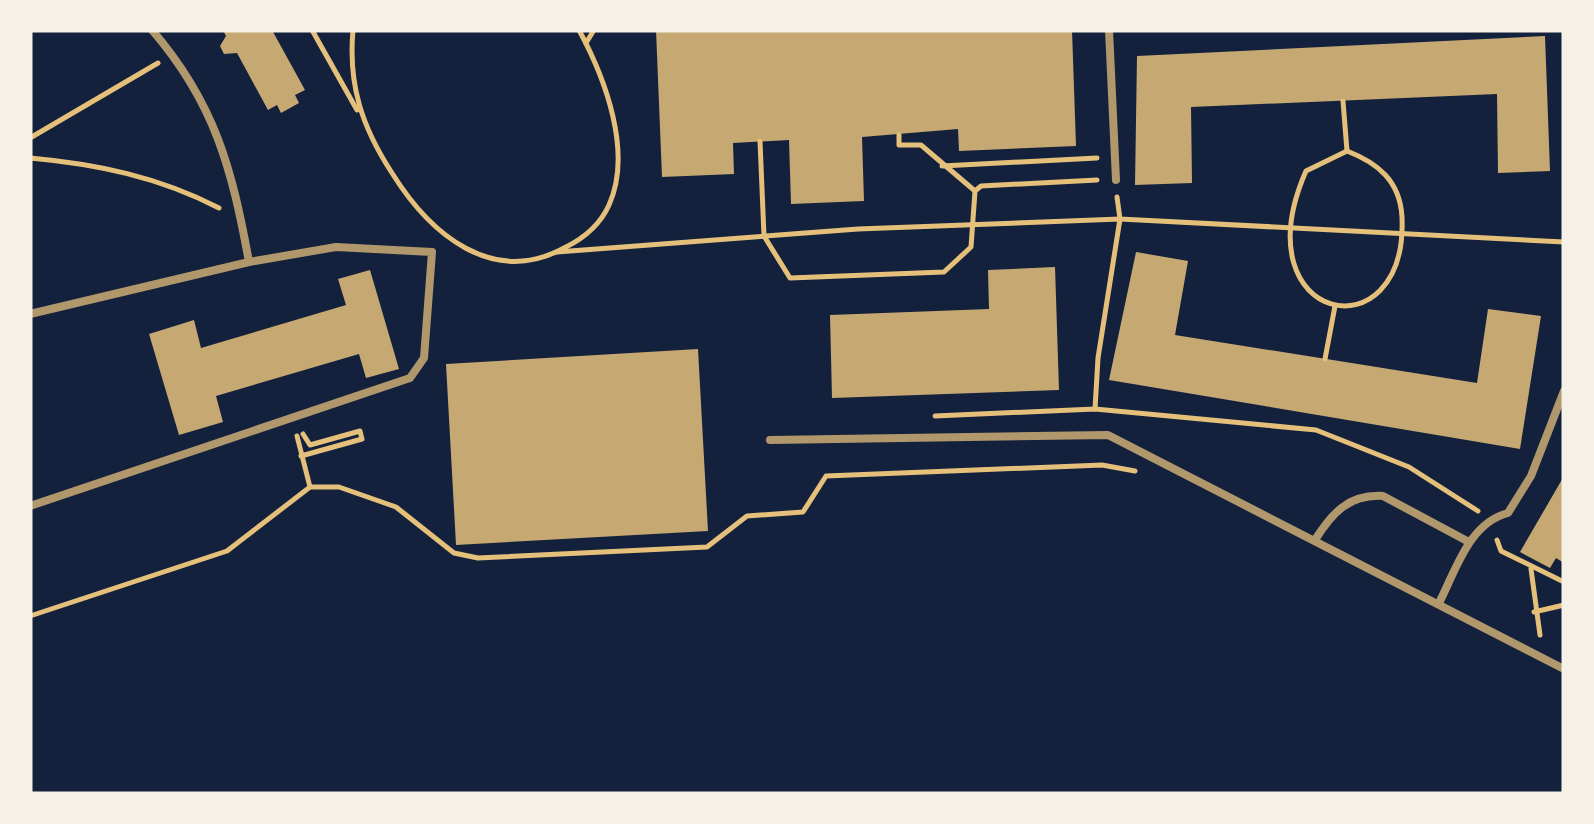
<svg xmlns="http://www.w3.org/2000/svg" width="1594" height="824" viewBox="0 0 1594 824" font-family="'IBM Plex Sans',sans-serif">
  <style>
    .building { fill: #c6a872 }
    .lines { fill: none; stroke-linecap: round; stroke-linejoin: round }
    .path { stroke: #e5c07b; stroke-width: 5 }
    .service { stroke: #b1986c; stroke-width: 8 }
  </style>
  <rect width="100%" height="100%" fill="#14213d"/>
  <g class="building">
    <path d="M 223,30 L 272,30 L 305,90 L 295,95 L 299,103 L 281,113 L 277,105 L 268,110 L 237,53 L 224,54 L 220,46 L 226,36 Z"/>
    <path d="M 656,30 L 1072,30 L 1076,146 L 959,151 L 958,129 L 862,137 L 864,201 L 791,204 L 789,140 L 733,143 L 734,174 L 662,177 Z"/>
    <path d="M 1545,36 L 1550,171 L 1498,173 L 1497,94 L 1191,107 L 1192,183 L 1135,185 L 1137,56 Z"/>
    <path d="M 1136,252 L 1188,261 L 1175,335 L 1477,383 L 1488,309 L 1541,316 L 1520,449 L 1109,380 Z"/>
    <path d="M 1055,267 L 1059,390 L 832,398 L 830,315 L 989,309 L 988,270 Z"/>
    <path d="M 370,270 L 399,369 L 366,378 L 359,354 L 216,396 L 223,422 L 179,435 L 149,334 L 194,320 L 201,348 L 346,305 L 338,279 Z"/>
    <path d="M 698,349 L 708,531 L 456,545 L 446,364 Z"/>
    <path d="M 1564,476 L 1564,563 L 1556,558 L 1550,568 L 1520,552 Z"/>
  </g>
  <g class="lines">
    <g class="path">
      <path d="M 312,30 L 357,110"/>
      <path d="M 353,30 C 348,85 362,127 392,173 C 430,234 493,288 566,247 C 584,238 600,225 609,205 C 633,152 605,78 579,30"/>
      <path d="M 586,43 L 594,30"/>
      <path d="M 1343,101 L 1347,151"/>
      <path d="M 899,135 L 899,145 L 921,145 L 975,191"/>
      <path d="M 30,138 L 158,63"/>
      <path d="M 760,141 L 764,236 L 790,278 L 944,272 L 971,247 L 975,191 L 981,186 L 1097,180"/>
      <path d="M 1347,151 C 1378,163 1400,181 1402,217 C 1408,357 1239,324 1306,171 Z"/>
      <path d="M 30,158 C 97,164 159,177 219,208"/>
      <path d="M 942,166 L 1097,158"/>
      <path d="M 1117,197 L 1120,219 L 1564,242"/>
      <path d="M 557,252 L 858,229 L 1120,219 L 1098,358 L 1095,409"/>
      <path d="M 1325,359 L 1335,306"/>
      <path d="M 935,416 L 1095,409 L 1316,430 L 1409,467 L 1478,511"/>
      <path d="M 297,436 L 310,487"/>
      <path d="M 301,456 L 362,439 L 360,431 L 310,445 L 303,434"/>
      <path d="M 1497,540 L 1501,551 L 1564,582"/>
      <path d="M 1531,569 L 1540,635"/>
      <path d="M 1534,612 L 1564,605"/>
      <path d="M 30,616 L 227,551 L 310,487 L 339,487 L 396,507 L 454,553 L 478,558 L 707,547 L 747,516 L 803,512 L 826,476 L 1102,465 L 1135,471"/>
    </g>
    <g class="service">
      <path d="M 1109,30 L 1116,180"/>
      <path d="M 30,314 L 249,262 C 232,169 215,103 152,30"/>
      <path d="M 770,440 L 1108,435 L 1564,669"/>
      <path d="M 30,506 L 410,378 L 424,358 L 432,252 L 336,247 L 249,262"/>
      <path d="M 1315,540 C 1332,513 1349,494 1383,496 L 1469,542"/>
      <path d="M 1439,603 C 1456,570 1469,523 1508,513 L 1531,476 L 1564,391"/>
    </g>
  </g>
  <rect width="1594" height="824" fill="none" stroke="#f6f1e7" stroke-width="65"/>
</svg>
